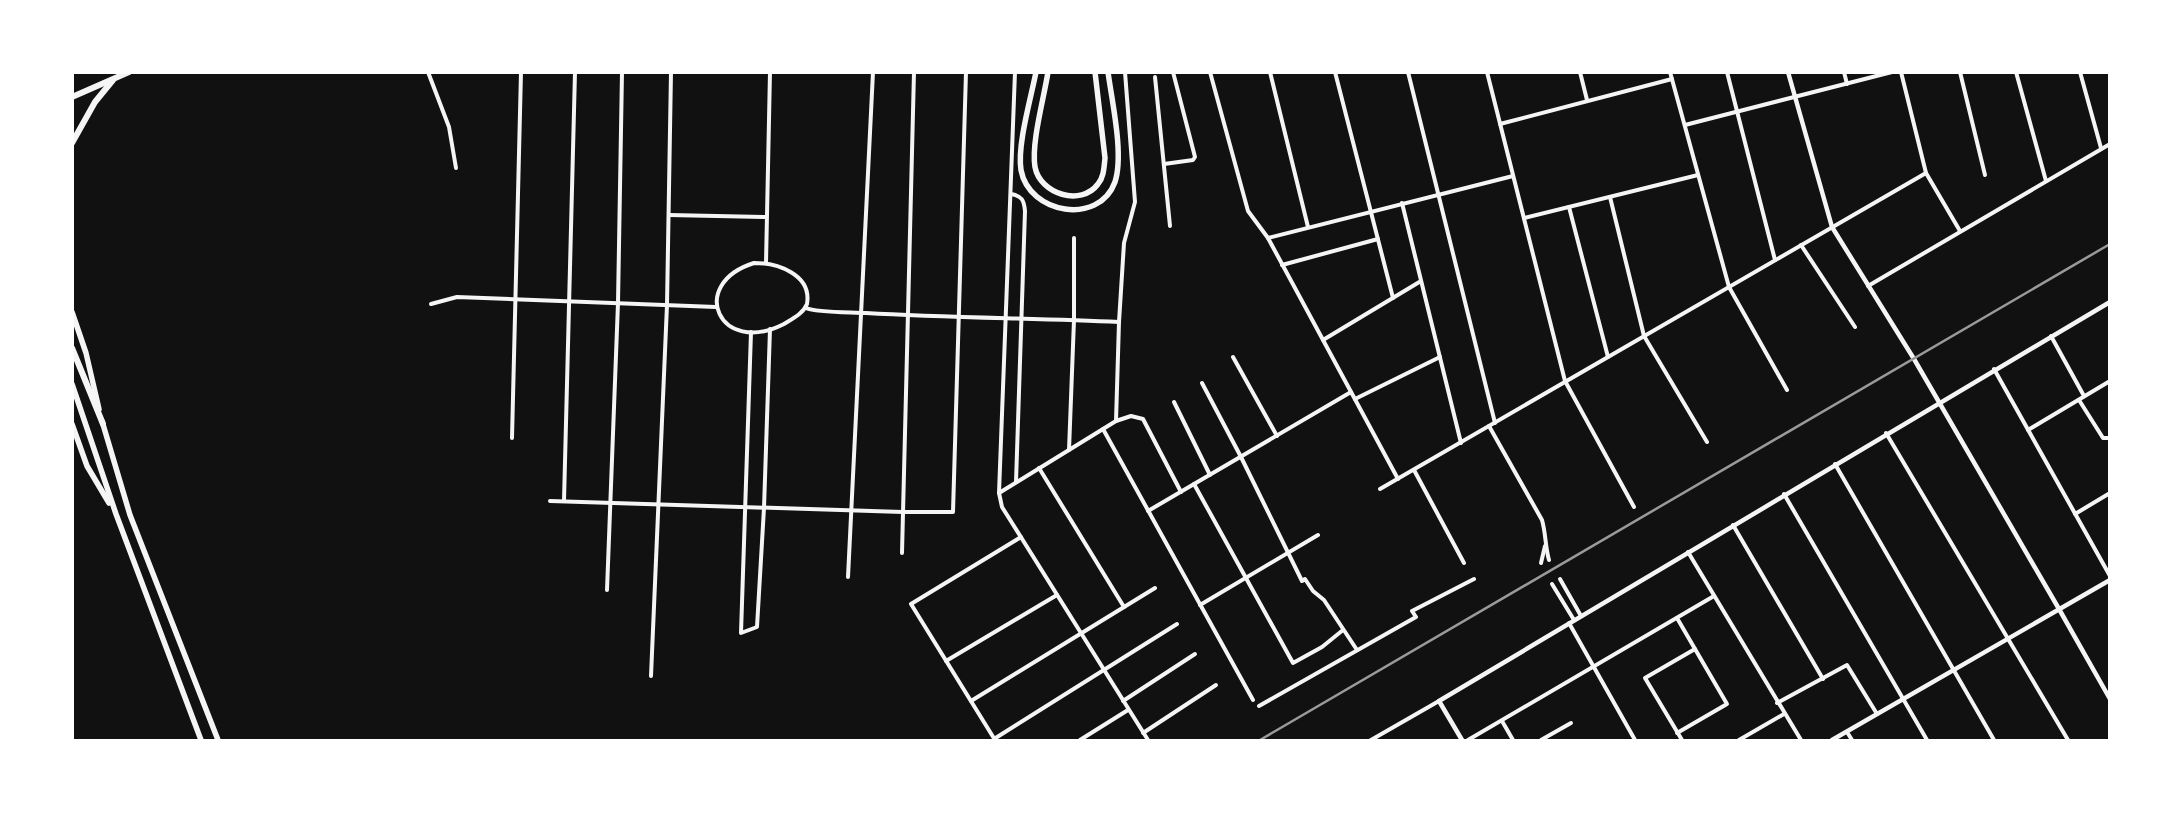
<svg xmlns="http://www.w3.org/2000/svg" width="2182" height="813" viewBox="0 0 2182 813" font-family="'PT Sans Narrow',sans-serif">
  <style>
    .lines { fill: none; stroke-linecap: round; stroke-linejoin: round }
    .minor { stroke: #f5f5f5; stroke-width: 4 }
    .tertiary { stroke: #f5f5f5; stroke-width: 4.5 }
    .primary { stroke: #f5f5f5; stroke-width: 5.5 }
    .trunk { stroke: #f5f5f5; stroke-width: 6 }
    .rail { stroke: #9a9a9a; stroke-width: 2.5 }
  </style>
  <rect width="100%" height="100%" fill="#111"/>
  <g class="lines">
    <g class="minor">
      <path d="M 428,72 L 449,127 L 456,168"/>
      <path d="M 1015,72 L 999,493 L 1002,507 L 1148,740"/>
      <path d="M 1210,72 L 1248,211 L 1268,238 L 1398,479"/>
      <path d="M 1270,72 L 1308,227"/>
      <path d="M 1335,72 L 1393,298"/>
      <path d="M 1408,72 L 1495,423"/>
      <path d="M 1487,72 L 1565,381 L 1634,507"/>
      <path d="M 1580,72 L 1587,100"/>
      <path d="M 1670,72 L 1729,287 L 1787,390"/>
      <path d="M 1727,72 L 1775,260"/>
      <path d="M 1844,72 L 1847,84"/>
      <path d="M 1901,72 L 1926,173 L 1960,231"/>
      <path d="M 1960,72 L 1985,175"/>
      <path d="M 2016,72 L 2046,181"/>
      <path d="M 2080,72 L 2101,148"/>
      <path d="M 1155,77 L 1170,226"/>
      <path d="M 1500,124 L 1672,79"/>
      <path d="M 1685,125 L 1892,72"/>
      <path d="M 1164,164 L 1193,160 L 1195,157 L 1173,72"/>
      <path d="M 1011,194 C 1022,196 1024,200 1025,211 L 1016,482"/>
      <path d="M 1610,197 L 1644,336 L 1707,442"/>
      <path d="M 1402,203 L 1461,443"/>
      <path d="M 1569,207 L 1608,357"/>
      <path d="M 669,215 L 766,217"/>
      <path d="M 1524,218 L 1698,175"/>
      <path d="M 1268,238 L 1513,176"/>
      <path d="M 1801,245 L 1855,327"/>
      <path d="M 754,263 C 777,263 812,274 807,304 C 803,314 792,319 784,324 C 719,357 687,284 754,263 Z"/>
      <path d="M 766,263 L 770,72"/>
      <path d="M 1282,265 L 1378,239"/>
      <path d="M 1868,286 L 2110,144"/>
      <path d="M 431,304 L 457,297 L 716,307"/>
      <path d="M 806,308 C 817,313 852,312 866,313 C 950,318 1035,318 1119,322"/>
      <path d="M 751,332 L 741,633 L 757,627 L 764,508 L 770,329"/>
      <path d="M 2051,336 L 2084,396"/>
      <path d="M 1323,340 L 1421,281"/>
      <path d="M 1233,357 L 1277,436"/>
      <path d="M 1994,369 L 2110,576"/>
      <path d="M 1202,383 L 1241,457 L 1302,581 L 1305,579 L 1313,591 L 1324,600 L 1357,650"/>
      <path d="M 1355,399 L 1440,357"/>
      <path d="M 2079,400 L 2103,438 L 2110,438"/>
      <path d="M 1174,402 L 1210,475"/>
      <path d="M 1116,421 L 1119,322 L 1124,243 L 1135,202 L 1125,72"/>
      <path d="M 1489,426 L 1542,520 C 1546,534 1545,546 1549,560"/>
      <path d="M 1103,429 L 1253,700"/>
      <path d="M 2028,430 L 2110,381"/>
      <path d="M 1886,433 L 2068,740"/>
      <path d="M 512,438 L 521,72"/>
      <path d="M 1069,450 L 1074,320 L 1074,238"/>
      <path d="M 1835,464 L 1994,740"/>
      <path d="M 1039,468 L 1124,607"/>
      <path d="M 1414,470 L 1464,563"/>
      <path d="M 1194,484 L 1293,663 L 1322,647 L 1343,630"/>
      <path d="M 1380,489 L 1926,173"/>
      <path d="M 999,493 L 1116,421 L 1131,416 L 1143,419 L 1181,492"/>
      <path d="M 1784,494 L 1927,740"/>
      <path d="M 550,501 L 903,512 L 953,512 L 966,72"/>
      <path d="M 564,501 L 575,72"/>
      <path d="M 1148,511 L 1351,392"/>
      <path d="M 2075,514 L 2110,493"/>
      <path d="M 1733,525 L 1823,679"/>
      <path d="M 1688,552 L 1801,740"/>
      <path d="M 902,553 L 914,72"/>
      <path d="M 1541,563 L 1545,546"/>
      <path d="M 848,577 L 873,72"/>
      <path d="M 1560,579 L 1581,616"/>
      <path d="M 1552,584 L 1574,620"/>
      <path d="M 607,590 L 618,303 L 622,72"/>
      <path d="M 1200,605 L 1318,535"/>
      <path d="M 1569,623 L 1635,740"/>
      <path d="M 946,661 L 1057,595"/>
      <path d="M 651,676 L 667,305 L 671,72"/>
      <path d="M 971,701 L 1155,588"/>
      <path d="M 1123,701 L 1195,654"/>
      <path d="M 1777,703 L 1847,665 L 1877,714"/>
      <path d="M 1259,706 L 1416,617 L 1412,611 L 1474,579"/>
      <path d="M 1502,721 L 1513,740"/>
      <path d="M 1847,732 L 1852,740"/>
      <path d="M 1143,733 L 1216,685"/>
      <path d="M 1677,733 L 1727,704 L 1677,618"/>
      <path d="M 994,739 L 1177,624"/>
      <path d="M 995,740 L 911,604 L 1021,537"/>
      <path d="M 1080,740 L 1128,710"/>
      <path d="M 1371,740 L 1439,701"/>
      <path d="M 1468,740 L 1714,596"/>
      <path d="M 1541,740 L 1571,723"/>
      <path d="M 1682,740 L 1645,678 L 1695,649"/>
      <path d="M 1739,740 L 1784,714"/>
    </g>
    <g class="tertiary">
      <path d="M 1788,72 L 1832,227 L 1914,359 L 2059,609 L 2110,699"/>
      <path d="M 1462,740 L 1439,701 L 2110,302"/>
      <path d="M 1832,740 L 2110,580"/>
    </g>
    <g class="primary">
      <path d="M 1036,72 C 1031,98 1017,145 1021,170 C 1029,214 1099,226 1115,182 C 1124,154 1112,102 1108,72"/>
      <path d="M 1048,72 C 1044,98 1031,143 1035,167 C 1040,194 1081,207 1098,184 C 1104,177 1104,167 1105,158 L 1095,72"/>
      <path d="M 72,312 L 86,353 L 99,409"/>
      <path d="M 72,384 L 116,514 L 201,740"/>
      <path d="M 102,421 L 130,515 L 218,740"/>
      <path d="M 72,424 L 87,466 L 109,503"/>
    </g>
    <g class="trunk">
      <path d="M 72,97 L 129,72"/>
      <path d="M 72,143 L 95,102 L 113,80"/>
      <path d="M 72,348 L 103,424"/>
    </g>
    <path class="rail" d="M 1260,740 L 2110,244"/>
  </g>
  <rect width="2182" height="813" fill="none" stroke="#ffffff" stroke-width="148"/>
</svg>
